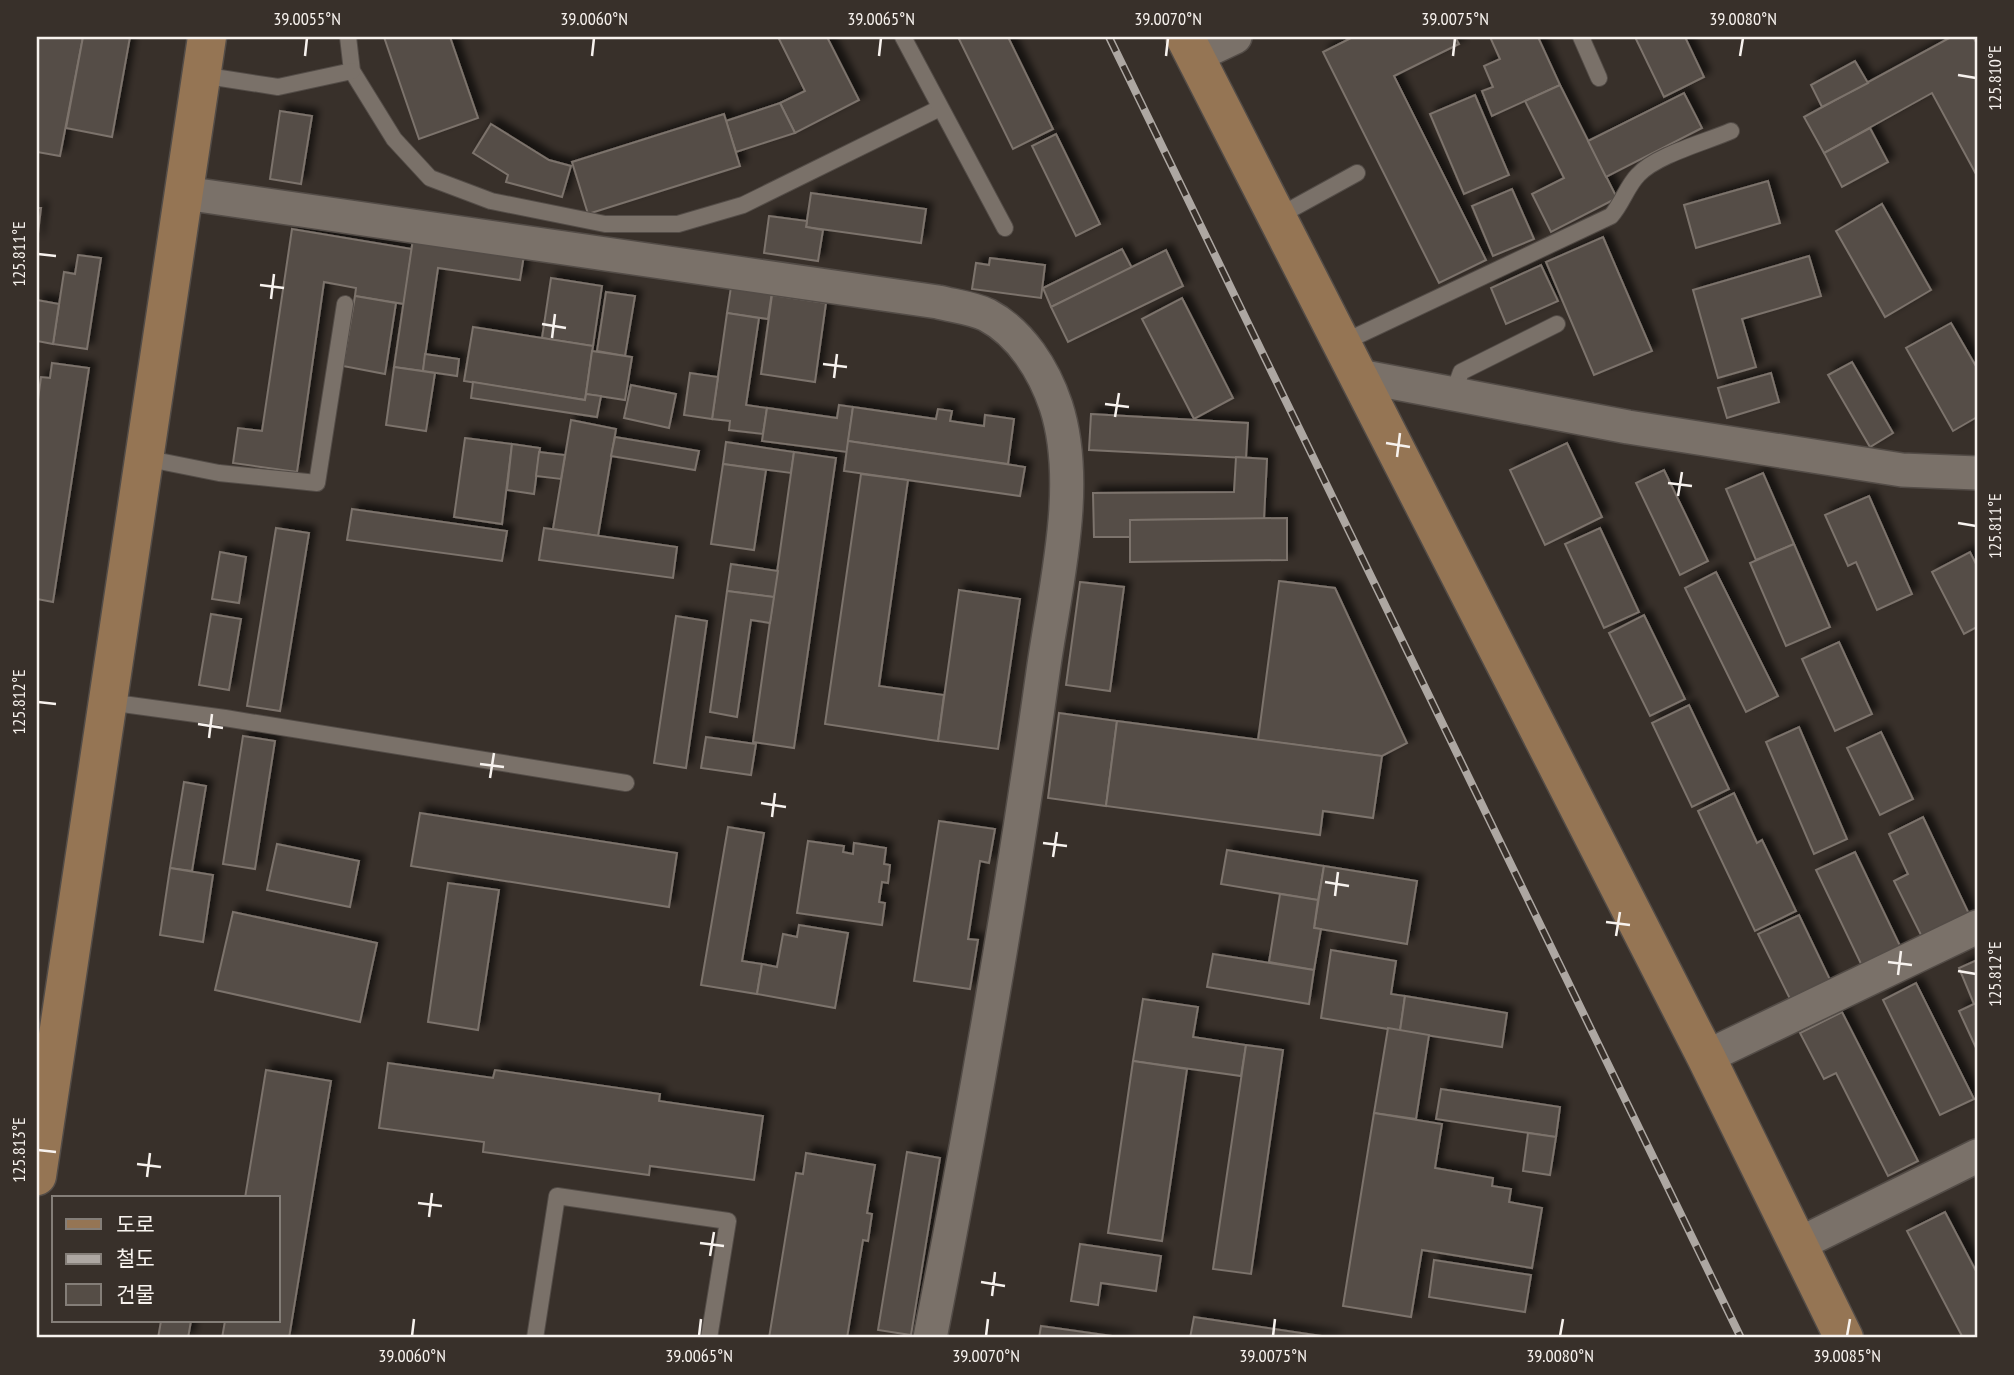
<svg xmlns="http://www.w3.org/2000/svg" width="2014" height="1375" viewBox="0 0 2014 1375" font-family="'PT Sans Narrow','Noto Sans KR',sans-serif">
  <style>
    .building { fill: #554d46; stroke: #7c736c; stroke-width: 2; filter: url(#shadow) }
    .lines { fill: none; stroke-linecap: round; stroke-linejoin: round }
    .lane-casing { stroke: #534c47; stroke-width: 18 }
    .street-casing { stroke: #534c47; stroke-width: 36 }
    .secondary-casing { stroke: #534c47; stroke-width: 41 }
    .lane { stroke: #7a7169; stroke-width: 16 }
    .street { stroke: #7a7169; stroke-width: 33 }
    .secondary { stroke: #957554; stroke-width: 38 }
    .rail-casing { stroke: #ada7a2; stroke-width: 8 }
    .rail { stroke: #38302a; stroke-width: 5; stroke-dasharray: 16; stroke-linecap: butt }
    .ticks { fill: none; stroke: #f7f2ee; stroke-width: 2.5 }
    .neatline { fill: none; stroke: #f7f2ee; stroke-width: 2.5 }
    .ticks-label { font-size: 18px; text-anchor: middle; fill: #f7f2ee }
  </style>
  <defs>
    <filter id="shadow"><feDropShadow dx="6" dy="-6" stdDeviation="3.5" flood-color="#0009"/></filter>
  </defs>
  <rect width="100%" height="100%" fill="#38302a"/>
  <g class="building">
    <path d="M 37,37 L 83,37 L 60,156 L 37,152 Z"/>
    <path d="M 83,37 L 130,37 L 112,137 L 66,128 Z"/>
    <path d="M 384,37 L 450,37 L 478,118 L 419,139 Z"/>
    <path d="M 778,37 L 827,37 L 859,100 L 795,133 L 780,103 L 805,91 Z"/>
    <path d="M 958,37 L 1008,37 L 1053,129 L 1013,149 Z"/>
    <path d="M 1353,37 L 1455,37 L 1459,44 L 1394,76 L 1486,260 L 1439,283 L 1323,52 Z"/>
    <path d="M 1490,37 L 1538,37 L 1560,85 L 1492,116 L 1482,91 L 1493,87 L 1484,66 L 1500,59 Z"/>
    <path d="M 1635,37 L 1685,37 L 1704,77 L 1664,97 Z"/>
    <path d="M 1951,37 L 1973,37 L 1977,44 L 1977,176 L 1932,93 L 1824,153 L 1804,117 Z"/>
    <path d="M 1855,61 L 1868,83 L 1822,107 L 1811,85 Z"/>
    <path d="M 1560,85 L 1617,198 L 1551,232 L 1532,194 L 1564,178 L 1525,101 Z"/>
    <path d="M 1684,93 L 1702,128 L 1606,177 L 1588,141 Z"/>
    <path d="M 1475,95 L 1509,175 L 1464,194 L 1430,114 Z"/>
    <path d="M 780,103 L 795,133 L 736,152 L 726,121 Z"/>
    <path d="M 280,111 L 312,116 L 301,184 L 270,179 Z"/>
    <path d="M 724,114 L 740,166 L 588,214 L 572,162 Z"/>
    <path d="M 491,124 L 549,160 L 571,166 L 562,197 L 506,182 L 508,175 L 473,153 Z"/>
    <path d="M 1870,128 L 1888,162 L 1842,187 L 1824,153 Z"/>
    <path d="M 1056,134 L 1100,224 L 1076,236 L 1032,146 Z"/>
    <path d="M 1768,181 L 1780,223 L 1696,248 L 1684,205 Z"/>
    <path d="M 1512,189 L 1534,239 L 1493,256 L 1472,206 Z"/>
    <path d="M 811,193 L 926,209 L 921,243 L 806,227 Z"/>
    <path d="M 1882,204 L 1931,290 L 1885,317 L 1836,231 Z"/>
    <path d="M 37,208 L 41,208 L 37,242 Z"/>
    <path d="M 769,216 L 807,221 L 806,227 L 823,230 L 818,261 L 764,253 Z"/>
    <path d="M 292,229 L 412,249 L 404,304 L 355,296 L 356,288 L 324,282 L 297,472 L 233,463 L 238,428 L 262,431 Z"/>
    <path d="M 1603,237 L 1652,351 L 1594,375 L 1546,262 Z"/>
    <path d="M 413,239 L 524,255 L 520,280 L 438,268 L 423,371 L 394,367 Z"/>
    <path d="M 1122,249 L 1132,268 L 1051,307 L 1043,288 Z"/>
    <path d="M 1166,250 L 1183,286 L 1068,342 L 1051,307 Z"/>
    <path d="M 78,255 L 101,258 L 87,349 L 53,344 L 64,272 L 75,274 Z"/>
    <path d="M 1809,256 L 1821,296 L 1742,319 L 1756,367 L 1718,378 L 1693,290 Z"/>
    <path d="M 990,258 L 1045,265 L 1041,298 L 972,289 L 976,263 L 989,265 Z"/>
    <path d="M 1541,265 L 1558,301 L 1506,324 L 1491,288 Z"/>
    <path d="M 551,278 L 602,286 L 593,346 L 542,338 Z"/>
    <path d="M 731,287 L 772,292 L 768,319 L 727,313 Z"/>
    <path d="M 606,292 L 635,296 L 625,356 L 597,351 Z"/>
    <path d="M 772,295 L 826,303 L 815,382 L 761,374 Z"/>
    <path d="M 355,296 L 396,303 L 385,374 L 343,366 Z"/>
    <path d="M 1182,298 L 1233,398 L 1194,419 L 1142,319 Z"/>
    <path d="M 37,300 L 59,304 L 53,344 L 37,341 Z"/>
    <path d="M 727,313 L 759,318 L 746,405 L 767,408 L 763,434 L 729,430 L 730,421 L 712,419 Z"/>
    <path d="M 1951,323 L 1977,368 L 1977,417 L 1953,431 L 1906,348 Z"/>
    <path d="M 473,327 L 593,346 L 585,400 L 464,381 Z"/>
    <path d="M 592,351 L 632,357 L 625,400 L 586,394 Z"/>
    <path d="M 425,354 L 459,359 L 457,376 L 423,371 Z"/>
    <path d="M 1852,362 L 1893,433 L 1870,447 L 1828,375 Z"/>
    <path d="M 52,363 L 89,368 L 53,602 L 37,599 L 37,407 L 41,377 L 50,378 Z"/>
    <path d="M 394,367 L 435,373 L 426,431 L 386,425 Z"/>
    <path d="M 690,373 L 718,377 L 712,419 L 684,415 Z"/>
    <path d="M 1771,373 L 1779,402 L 1727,418 L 1718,388 Z"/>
    <path d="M 473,382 L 585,400 L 586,394 L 601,396 L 597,417 L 471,398 Z"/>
    <path d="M 631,385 L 676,394 L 669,428 L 624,418 Z"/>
    <path d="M 839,405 L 853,407 L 847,452 L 762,441 L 767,408 L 837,418 Z"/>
    <path d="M 853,407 L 936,419 L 938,409 L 952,411 L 950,421 L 984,426 L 985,415 L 1014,419 L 1008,464 L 848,441 Z"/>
    <path d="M 1091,414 L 1248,423 L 1246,458 L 1089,450 Z"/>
    <path d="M 571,420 L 616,429 L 598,536 L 553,529 Z"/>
    <path d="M 615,437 L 699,451 L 695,470 L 611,456 Z"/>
    <path d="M 465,438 L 512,444 L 502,524 L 454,517 Z"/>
    <path d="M 848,441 L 1025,467 L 1020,496 L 844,471 Z"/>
    <path d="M 726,442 L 794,452 L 791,473 L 723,464 Z"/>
    <path d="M 1567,443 L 1602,517 L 1545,545 L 1510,470 Z"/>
    <path d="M 512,444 L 540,448 L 534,494 L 507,490 Z"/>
    <path d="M 539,452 L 565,455 L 561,479 L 536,476 Z"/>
    <path d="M 794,452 L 836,458 L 794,748 L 753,742 Z"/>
    <path d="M 1236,457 L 1267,459 L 1264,519 L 1130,520 L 1130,537 L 1094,537 L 1093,493 L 1234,492 Z"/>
    <path d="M 723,464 L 766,470 L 754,550 L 711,544 Z"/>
    <path d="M 1664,470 L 1708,561 L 1680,575 L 1636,483 Z"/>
    <path d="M 1763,473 L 1794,544 L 1756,560 L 1726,489 Z"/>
    <path d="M 861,474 L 908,480 L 879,686 L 944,695 L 938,741 L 825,724 Z"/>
    <path d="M 1869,496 L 1912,594 L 1877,610 L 1856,562 L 1848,566 L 1825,515 Z"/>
    <path d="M 352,509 L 507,531 L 502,561 L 347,540 Z"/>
    <path d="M 1287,518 L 1287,560 L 1130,562 L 1130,520 Z"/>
    <path d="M 276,528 L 309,533 L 280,711 L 247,706 Z"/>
    <path d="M 544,528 L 677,547 L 673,578 L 539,560 Z"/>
    <path d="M 1600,528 L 1639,612 L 1604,628 L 1565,544 Z"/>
    <path d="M 1794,544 L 1830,627 L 1786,646 L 1750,563 Z"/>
    <path d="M 220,552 L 246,557 L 239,603 L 212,599 Z"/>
    <path d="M 1970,552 L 1977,566 L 1977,627 L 1964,634 L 1932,572 Z"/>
    <path d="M 731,564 L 778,571 L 774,597 L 727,591 Z"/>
    <path d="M 1716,572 L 1778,696 L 1746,712 L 1685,588 Z"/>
    <path d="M 1279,581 L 1335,588 L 1407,743 L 1382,756 L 1258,740 Z"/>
    <path d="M 1080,582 L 1124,587 L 1110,691 L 1066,685 Z"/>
    <path d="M 959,590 L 1020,599 L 998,749 L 938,741 Z"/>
    <path d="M 727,591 L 774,597 L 770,623 L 751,620 L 737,717 L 710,712 Z"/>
    <path d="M 211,614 L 241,619 L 229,690 L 199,685 Z"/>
    <path d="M 1644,615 L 1685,699 L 1650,716 L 1609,633 Z"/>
    <path d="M 676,616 L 707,621 L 686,768 L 654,763 Z"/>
    <path d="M 1839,642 L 1872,714 L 1835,731 L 1802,659 Z"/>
    <path d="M 1689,705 L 1729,789 L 1692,807 L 1652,723 Z"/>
    <path d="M 1059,713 L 1117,721 L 1106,806 L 1048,798 Z"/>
    <path d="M 1117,721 L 1382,756 L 1373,818 L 1323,811 L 1320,835 L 1106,806 Z"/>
    <path d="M 1799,727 L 1847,839 L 1814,854 L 1766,742 Z"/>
    <path d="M 1881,732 L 1913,799 L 1880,815 L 1847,748 Z"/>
    <path d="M 243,736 L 275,741 L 255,869 L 223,864 Z"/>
    <path d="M 706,737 L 756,744 L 751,775 L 701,768 Z"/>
    <path d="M 184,782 L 206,786 L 192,871 L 170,868 Z"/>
    <path d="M 1734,793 L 1757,843 L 1762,840 L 1796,911 L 1755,931 L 1698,811 Z"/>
    <path d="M 420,813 L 677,853 L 669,907 L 411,866 Z"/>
    <path d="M 1923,817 L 1970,916 L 1923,939 L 1894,881 L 1908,874 L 1889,834 Z"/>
    <path d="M 939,821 L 995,829 L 989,863 L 980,861 L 968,939 L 978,940 L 970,989 L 914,981 Z"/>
    <path d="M 728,827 L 764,833 L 742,961 L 762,964 L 757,994 L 701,985 Z"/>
    <path d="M 808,841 L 844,846 L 843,852 L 853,854 L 854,843 L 886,848 L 884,864 L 890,865 L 888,883 L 882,882 L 879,902 L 885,903 L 882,925 L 797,913 Z"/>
    <path d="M 277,844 L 359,861 L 350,907 L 267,890 Z"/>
    <path d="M 1227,850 L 1324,866 L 1318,900 L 1221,884 Z"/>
    <path d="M 1855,852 L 1902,950 L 1863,968 L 1816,870 Z"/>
    <path d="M 1324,866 L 1417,881 L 1407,944 L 1314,928 Z"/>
    <path d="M 170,868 L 213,875 L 203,942 L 160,935 Z"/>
    <path d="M 448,883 L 499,890 L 478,1030 L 428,1022 Z"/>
    <path d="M 1280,894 L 1318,900 L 1314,928 L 1321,929 L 1314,970 L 1269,962 Z"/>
    <path d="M 233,912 L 377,943 L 360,1022 L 215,990 Z"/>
    <path d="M 1799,915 L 1833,986 L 1793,1005 L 1758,934 Z"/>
    <path d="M 799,925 L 848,933 L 835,1008 L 757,994 L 762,964 L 777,967 L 783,934 L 797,937 Z"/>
    <path d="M 1331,950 L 1396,961 L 1391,994 L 1405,996 L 1400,1031 L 1321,1018 Z"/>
    <path d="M 1213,954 L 1314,970 L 1309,1004 L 1207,987 Z"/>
    <path d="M 1977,960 L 1977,1050 L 1959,1011 L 1974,1004 L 1959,968 Z"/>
    <path d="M 1916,983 L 1974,1099 L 1940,1115 L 1883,1000 Z"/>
    <path d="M 1405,996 L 1507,1013 L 1502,1047 L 1400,1031 Z"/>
    <path d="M 1143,999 L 1198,1007 L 1193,1037 L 1246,1045 L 1241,1076 L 1133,1061 Z"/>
    <path d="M 1842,1012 L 1918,1161 L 1888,1176 L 1836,1073 L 1824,1079 L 1800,1033 Z"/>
    <path d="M 1388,1028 L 1429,1035 L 1416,1119 L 1374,1113 Z"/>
    <path d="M 1246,1045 L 1283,1050 L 1251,1274 L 1213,1269 Z"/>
    <path d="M 1133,1061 L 1187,1069 L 1162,1241 L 1108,1233 Z"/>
    <path d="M 388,1063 L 493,1078 L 495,1070 L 660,1094 L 659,1101 L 763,1116 L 754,1180 L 650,1166 L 649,1175 L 483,1152 L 484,1142 L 379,1128 Z"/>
    <path d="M 266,1070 L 331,1081 L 289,1338 L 222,1338 L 225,1321 L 278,1321 L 278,1198 L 245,1198 Z"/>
    <path d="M 1441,1089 L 1560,1107 L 1556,1137 L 1436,1119 Z"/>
    <path d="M 1374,1113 L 1442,1124 L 1435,1168 L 1493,1178 L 1492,1186 L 1511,1189 L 1509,1202 L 1542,1208 L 1532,1268 L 1422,1250 L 1411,1317 L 1343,1306 Z"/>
    <path d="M 1528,1133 L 1556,1137 L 1550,1175 L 1523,1171 Z"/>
    <path d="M 907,1152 L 940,1158 L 911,1335 L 878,1330 Z"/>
    <path d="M 806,1153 L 875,1165 L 867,1213 L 872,1214 L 868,1241 L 863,1240 L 847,1338 L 769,1338 L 796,1173 L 803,1174 Z"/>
    <path d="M 1945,1212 L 1977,1273 L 1977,1336 L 1973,1338 L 1963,1338 L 1907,1231 Z"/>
    <path d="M 1080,1244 L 1161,1256 L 1156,1291 L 1101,1283 L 1098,1305 L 1071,1301 Z"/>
    <path d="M 1434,1260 L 1531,1275 L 1525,1312 L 1429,1297 Z"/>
    <path d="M 1194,1317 L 1335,1338 L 1190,1338 Z"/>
    <path d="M 161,1321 L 191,1321 L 188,1338 L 158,1338 Z"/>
    <path d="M 1041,1326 L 1126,1338 L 1039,1338 Z"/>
  </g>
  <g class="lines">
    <g class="lane-casing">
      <g id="lane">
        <path d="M 348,37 L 352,71 L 394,139 L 430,178 L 491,201 L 605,224 L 678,224 L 743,205 L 940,108"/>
        <path d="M 903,37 L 1005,228"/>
        <path d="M 1581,37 L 1599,78"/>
        <path d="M 201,75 L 278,87 L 352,71"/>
        <path d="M 1277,217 L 1357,173"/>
        <path d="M 1342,343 L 1611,216 C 1622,204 1627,186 1638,175 C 1656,155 1706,142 1731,131"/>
        <path d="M 1453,394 L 1461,372 L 1557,324"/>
        <path d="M 144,458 L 219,473 L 317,483 L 345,304"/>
        <path d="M 108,702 L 225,718 L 626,783"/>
        <path d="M 535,1338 L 557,1196 L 728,1221 L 709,1338"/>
      </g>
    </g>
    <g class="street-casing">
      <g id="street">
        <path d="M 1195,56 L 1235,37"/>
        <path d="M 184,193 L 938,302 C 954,306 973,308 987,315 C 1021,333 1044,370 1056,406 C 1082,486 1054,591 1043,672 C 1012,895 973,1118 930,1338"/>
        <path d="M 1359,376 L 1628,427 L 1902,470 L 1977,473"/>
        <path d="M 1706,1057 L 1977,927"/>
        <path d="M 1799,1244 L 1977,1156"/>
      </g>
    </g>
    <g class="secondary-casing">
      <g id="secondary">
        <path d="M 1185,37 L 1706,1057 L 1844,1338"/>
        <path d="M 37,1176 L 207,37"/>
      </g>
    </g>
    <use href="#lane" class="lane"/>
    <use href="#street" class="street"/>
    <use href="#secondary" class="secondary"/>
    <g class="rail-casing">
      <path id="rail" d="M 1109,37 L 1741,1338"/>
    </g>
    <use href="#rail" class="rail"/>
  </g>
  <path class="ticks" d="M 305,56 L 307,38M 592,56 L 594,38M 879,56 L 881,38M 1166,56 L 1168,38M 1453,56 L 1455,38M 1740,56 L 1743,38M 1958,75 L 1976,78M 38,254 L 56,256M 260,285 L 284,288M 271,299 L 274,274M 542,324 L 566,328M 552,338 L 555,314M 823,364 L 847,367M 834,378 L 837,354M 1105,404 L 1129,407M 1115,417 L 1119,393M 1386,443 L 1410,447M 1397,457 L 1400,433M 1668,483 L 1692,486M 1678,496 L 1682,472M 1958,523 L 1976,526M 38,702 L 56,704M 198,724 L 223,728M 209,738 L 212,714M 480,764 L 504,767M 490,778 L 494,753M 761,803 L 786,807M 772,817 L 775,793M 1043,843 L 1067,846M 1053,857 L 1057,832M 1325,882 L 1349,886M 1335,896 L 1338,872M 1606,922 L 1630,925M 1616,936 L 1620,912M 1888,962 L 1912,965M 1958,971 L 1976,974M 1898,975 L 1901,951M 38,1150 L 56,1152M 137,1164 L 161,1167M 147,1177 L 150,1153M 418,1203 L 442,1206M 429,1217 L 432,1193M 700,1243 L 724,1246M 710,1256 L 714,1232M 981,1282 L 1005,1286M 992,1296 L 995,1272M 412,1336 L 414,1319M 699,1336 L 701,1319M 986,1336 L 988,1319M 1273,1336 L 1275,1319M 1560,1336 L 1563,1319M 1847,1336 L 1850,1319"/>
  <rect width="2014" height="1375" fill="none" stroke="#38302a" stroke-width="77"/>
  <rect x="52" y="1196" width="228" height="126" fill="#38302a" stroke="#847e78" stroke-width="2"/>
  <rect x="66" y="1219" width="35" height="10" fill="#957554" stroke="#847e78" stroke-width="2"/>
  <text x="116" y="1232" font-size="21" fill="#f7f2ee">도로</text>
  <rect x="66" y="1254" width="35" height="10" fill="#ada7a2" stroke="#847e78" stroke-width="2"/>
  <text x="116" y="1266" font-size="21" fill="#f7f2ee">철도</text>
  <rect x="66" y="1284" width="35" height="21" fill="#554d46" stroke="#847e78" stroke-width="2"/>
  <text x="116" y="1302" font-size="21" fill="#f7f2ee">건물</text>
  <rect x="38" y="38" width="1938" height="1298" class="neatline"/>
  <g class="ticks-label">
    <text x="307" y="25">39.0055°N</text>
    <text x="594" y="25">39.0060°N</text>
    <text x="881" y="25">39.0065°N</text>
    <text x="1168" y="25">39.0070°N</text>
    <text x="1455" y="25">39.0075°N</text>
    <text x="1743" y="25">39.0080°N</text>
    <text transform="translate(1995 78) rotate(-90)" y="6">125.810°E</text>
    <text transform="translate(19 254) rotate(-90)" y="6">125.811°E</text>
    <text transform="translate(1995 526) rotate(-90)" y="6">125.811°E</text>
    <text transform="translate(19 702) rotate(-90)" y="6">125.812°E</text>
    <text transform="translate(1995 974) rotate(-90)" y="6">125.812°E</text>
    <text transform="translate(19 1150) rotate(-90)" y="6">125.813°E</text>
    <text x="412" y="1362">39.0060°N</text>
    <text x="699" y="1362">39.0065°N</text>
    <text x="986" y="1362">39.0070°N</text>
    <text x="1273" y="1362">39.0075°N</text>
    <text x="1560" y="1362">39.0080°N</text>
    <text x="1847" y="1362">39.0085°N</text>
  </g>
</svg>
